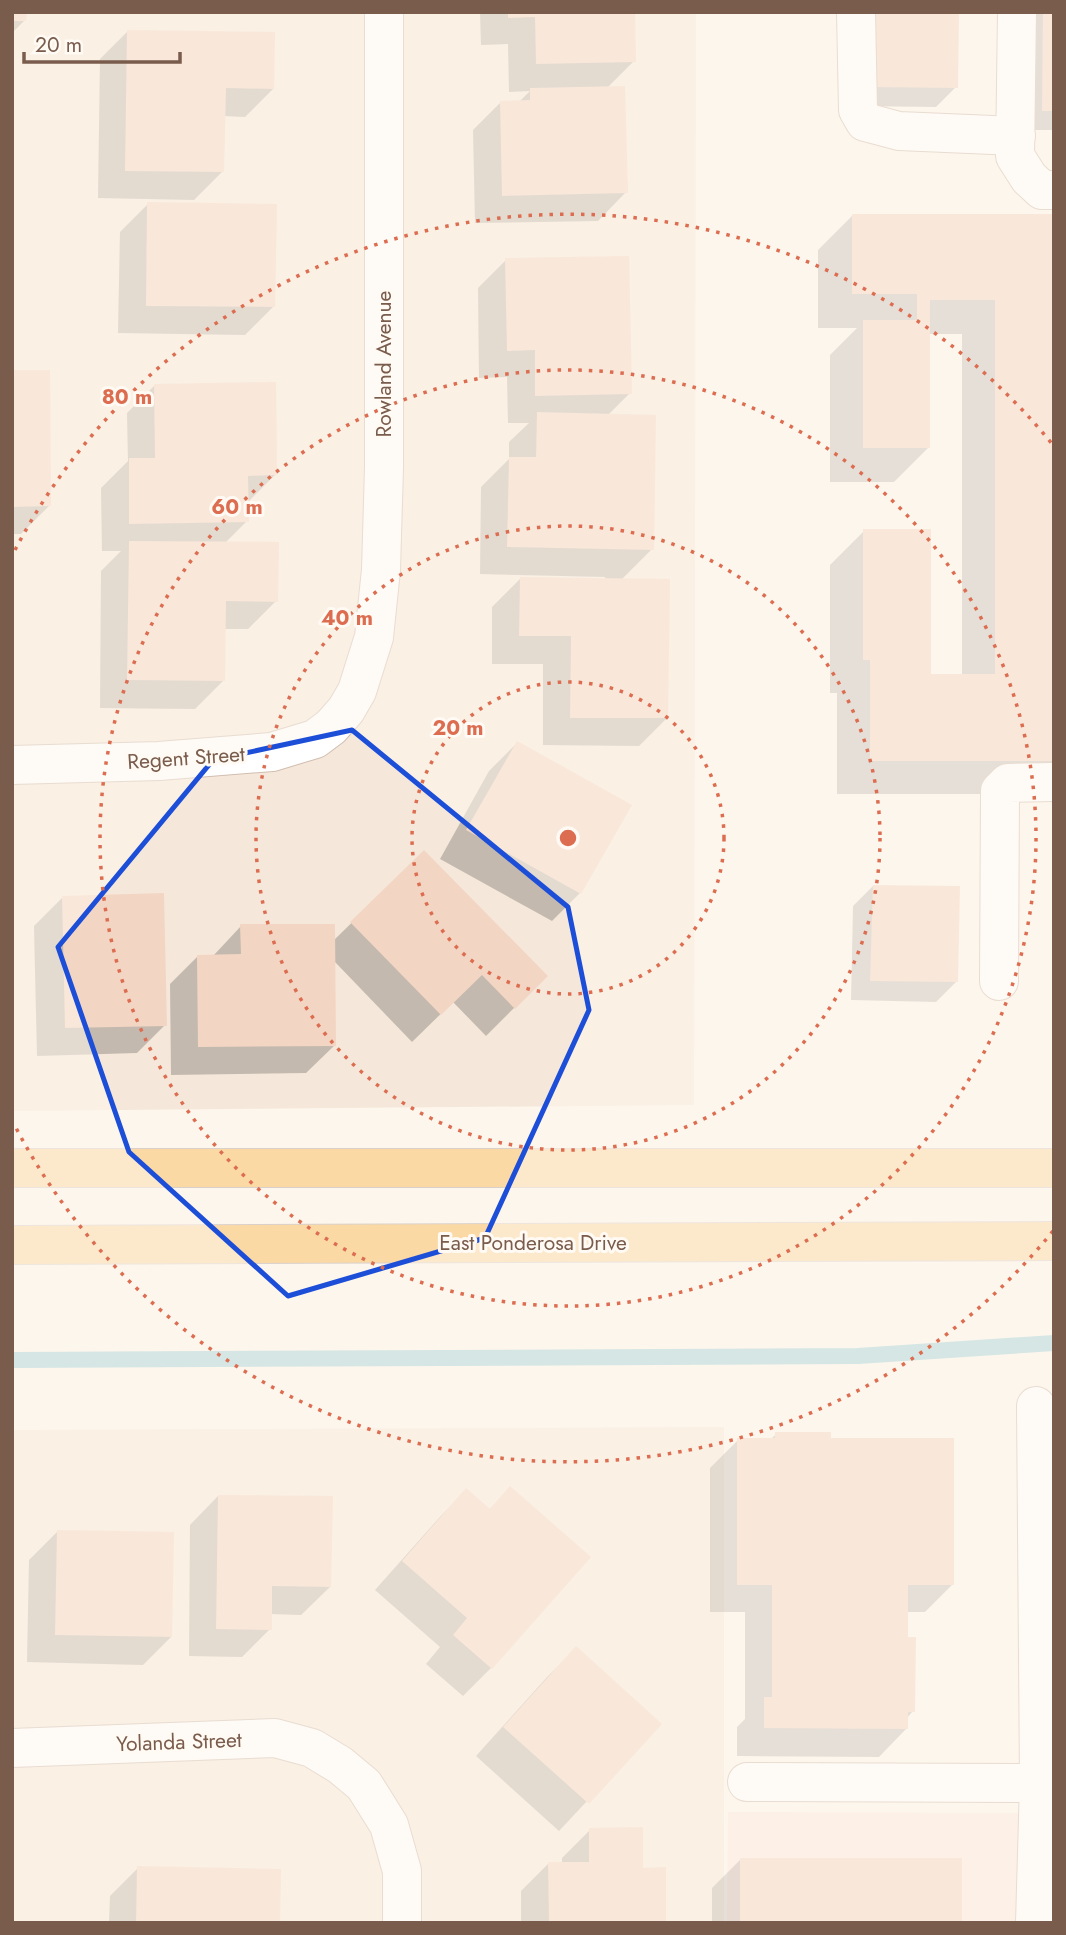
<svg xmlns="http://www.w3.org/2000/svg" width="1066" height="1935" viewBox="0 0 1066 1935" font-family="Jost,sans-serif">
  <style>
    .residential { fill: #f5e8da }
    .commercial { fill: #fde8e0 }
    .shadow { fill: #0003 }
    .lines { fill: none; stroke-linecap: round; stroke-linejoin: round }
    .stream { stroke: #a5d3da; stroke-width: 16 }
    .building { fill: #f3d5c3 }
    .minor-casing { stroke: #d1beb0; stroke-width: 40 }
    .major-casing { stroke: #dad1cd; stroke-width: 40 }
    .minor { stroke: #fff; stroke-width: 38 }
    .major { stroke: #fbd9a5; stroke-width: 38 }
    .marked { fill: none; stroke: #1d4ed8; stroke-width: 5; stroke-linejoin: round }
    .ring { fill: none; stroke: #dc6d51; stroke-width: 3.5; stroke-dasharray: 3.5 7 }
    .labels { text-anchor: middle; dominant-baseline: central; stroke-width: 6; stroke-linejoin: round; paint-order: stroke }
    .street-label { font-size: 21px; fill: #7a5c4d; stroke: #fffaf3 }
    .centre { fill: #dc6d51; stroke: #fffaf3; stroke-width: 3.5 }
    .ring-label { font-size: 21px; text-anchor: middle; font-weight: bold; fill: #dc6d51; stroke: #fffaf3; stroke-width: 6; stroke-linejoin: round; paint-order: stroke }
  </style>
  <rect width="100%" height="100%" fill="#fdf6ec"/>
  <g class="residential">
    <path d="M 12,12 L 696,12 L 694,1105 L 12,1111 Z"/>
    <path d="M 724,1427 L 724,1923 L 12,1923 L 12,1430 Z"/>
  </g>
  <path class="commercial" d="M 728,1812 L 1054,1813 L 1054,1923 L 727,1923 Z"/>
  <g class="shadow">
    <path d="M 12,12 L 25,20 L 12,33 Z"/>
    <path d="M 480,12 L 633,12 L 634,61 L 607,88 L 626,192 L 598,221 L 475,223 L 473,130 L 501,102 L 519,102 L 530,91 L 509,92 L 508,44 L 481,45 Z"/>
    <path d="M 852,12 L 956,87 L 936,107 L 850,106 Z"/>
    <path d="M 1024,12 L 1054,12 L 1054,130 L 1023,130 Z"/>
    <path d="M 128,31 L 273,89 L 245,117 L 223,116 L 222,172 L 194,200 L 98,198 L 100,59 Z"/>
    <path d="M 148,204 L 273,307 L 245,335 L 118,333 L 120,232 Z"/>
    <path d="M 852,216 L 1054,216 L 1054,791 L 1051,794 L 837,794 L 837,693 L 830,693 L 830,565 L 864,531 L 929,676 L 962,676 L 962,334 L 928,334 L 928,448 L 894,482 L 830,482 L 830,355 L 857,328 L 818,328 L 818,250 Z"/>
    <path d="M 506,260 L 630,393 L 608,415 L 652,549 L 621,580 L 667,718 L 639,746 L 543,745 L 543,664 L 492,664 L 492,607 L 520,579 L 605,580 L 605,577 L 480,574 L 481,487 L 509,459 L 509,442 L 529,423 L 508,423 L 507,377 L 479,378 L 478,288 Z"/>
    <path d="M 12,372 L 49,506 L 21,534 L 12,534 Z"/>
    <path d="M 155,385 L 275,475 L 247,503 L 247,521 L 225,543 L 276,601 L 248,629 L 224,629 L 223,681 L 195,709 L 100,708 L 101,571 L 121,551 L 102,551 L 101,488 L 128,461 L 127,413 Z"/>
    <path d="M 517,743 L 580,893 L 552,921 L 440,859 L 489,771 Z"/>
    <path d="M 424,852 L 546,976 L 486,1036 L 453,1002 L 412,1042 L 334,961 L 335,1045 L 306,1073 L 171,1075 L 170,984 L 198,956 L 213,956 L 241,926 L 333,941 Z"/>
    <path d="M 873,886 L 956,982 L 936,1002 L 851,1000 L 853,906 Z"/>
    <path d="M 62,898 L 165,1025 L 137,1053 L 37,1056 L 34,926 Z"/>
    <path d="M 776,1434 L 829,1440 L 953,1584 L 925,1612 L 906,1612 L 913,1711 L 907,1718 L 907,1728 L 879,1757 L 737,1756 L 737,1727 L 745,1719 L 745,1612 L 710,1612 L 710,1468 L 738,1440 L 770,1440 Z"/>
    <path d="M 510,1488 L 589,1557 L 491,1668 L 463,1696 L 426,1664 L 440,1647 L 375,1590 L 439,1518 L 466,1490 L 489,1510 Z"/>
    <path d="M 218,1496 L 330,1587 L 301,1615 L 270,1614 L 270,1629 L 242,1657 L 189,1656 L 190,1525 Z"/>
    <path d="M 57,1532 L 171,1637 L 143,1665 L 27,1662 L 29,1560 Z"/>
    <path d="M 576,1649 L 659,1724 L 559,1831 L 476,1756 L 548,1676 Z"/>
    <path d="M 590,1830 L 641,1869 L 664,1923 L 521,1923 L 521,1891 L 549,1863 L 562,1863 L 562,1858 Z"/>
    <path d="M 740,1860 L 960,1923 L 712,1923 L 712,1888 Z"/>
    <path d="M 138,1868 L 278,1923 L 109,1923 L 110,1896 Z"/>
  </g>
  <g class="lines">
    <path class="stream" d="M 12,1360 L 858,1356 L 1054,1343"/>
  </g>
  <g class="building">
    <path d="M 12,12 L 27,12 L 26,21 L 12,21 Z"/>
    <path d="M 508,12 L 635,12 L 636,62 L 536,64 L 535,17 L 508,18 Z"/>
    <path d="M 870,12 L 959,12 L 958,88 L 869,87 Z"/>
    <path d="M 1043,12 L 1054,12 L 1054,111 L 1042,111 Z"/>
    <path d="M 127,30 L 275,32 L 274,89 L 226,88 L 224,172 L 125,171 Z"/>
    <path d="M 625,86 L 628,193 L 502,196 L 500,101 L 530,100 L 530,88 Z"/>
    <path d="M 147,202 L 277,204 L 275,307 L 146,306 Z"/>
    <path d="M 852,214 L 1054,214 L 1054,761 L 870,761 L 870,660 L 863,660 L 863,529 L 931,529 L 931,674 L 995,674 L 995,300 L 930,300 L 930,448 L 863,448 L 863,320 L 917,320 L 917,294 L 852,294 Z"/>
    <path d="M 629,256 L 632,394 L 535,396 L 535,350 L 507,351 L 505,258 Z"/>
    <path d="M 12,370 L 50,370 L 51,506 L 12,507 Z"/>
    <path d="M 276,382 L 277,475 L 248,476 L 249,522 L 129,524 L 129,458 L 155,458 L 154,384 Z"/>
    <path d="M 537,412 L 656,415 L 654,550 L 507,547 L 509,457 L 536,457 Z"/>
    <path d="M 129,541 L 279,542 L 278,602 L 226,601 L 225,681 L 127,680 Z"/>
    <path d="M 520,577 L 670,579 L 668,718 L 570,718 L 571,636 L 519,636 Z"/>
    <path d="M 517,741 L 632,805 L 581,894 L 466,830 Z"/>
    <path d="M 424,850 L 548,976 L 515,1009 L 482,975 L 441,1015 L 350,922 Z"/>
    <path d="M 873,885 L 960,886 L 958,982 L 870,981 Z"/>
    <path d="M 164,893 L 167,1026 L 65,1028 L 62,896 Z"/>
    <path d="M 240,924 L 335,924 L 336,1046 L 198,1047 L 197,955 L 241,954 Z"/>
    <path d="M 775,1432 L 831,1432 L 831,1438 L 954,1438 L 954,1585 L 908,1585 L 908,1637 L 916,1637 L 915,1712 L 908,1712 L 908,1729 L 764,1728 L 764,1697 L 772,1697 L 772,1585 L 737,1585 L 737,1438 L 775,1438 Z"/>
    <path d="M 510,1486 L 591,1557 L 492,1669 L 453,1635 L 467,1618 L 402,1561 L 466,1488 L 490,1509 Z"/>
    <path d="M 218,1495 L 333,1496 L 331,1587 L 272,1586 L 272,1630 L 216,1629 Z"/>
    <path d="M 57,1530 L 174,1532 L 172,1637 L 55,1635 Z"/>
    <path d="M 576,1646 L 662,1724 L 589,1804 L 503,1727 Z"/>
    <path d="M 643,1827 L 643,1868 L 666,1867 L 666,1923 L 549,1923 L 548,1862 L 589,1862 L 589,1828 Z"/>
    <rect x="740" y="1858" width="222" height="65"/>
    <path d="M 137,1866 L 281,1869 L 280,1923 L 136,1923 Z"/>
  </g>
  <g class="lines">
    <g class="minor-casing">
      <g id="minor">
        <path d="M 856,12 L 858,110 L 865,122 L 899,131 L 1016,136"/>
        <path d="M 1017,12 L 1015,156 L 1029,178 L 1042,190 L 1054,190"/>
        <path d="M 12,765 L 159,761 L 272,752 L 315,739 L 331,727 L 346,710 L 357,691 L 374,637 L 381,570 L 384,467 L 384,12"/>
        <path d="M 999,981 L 1000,791 L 1008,783 L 1054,782"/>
        <path d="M 12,1748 L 275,1738 L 312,1748 L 340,1765 L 364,1785 L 389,1825 L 402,1871 L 402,1923"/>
        <path d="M 747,1782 L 1039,1783"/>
        <path d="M 1035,1923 L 1039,1783 L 1036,1406"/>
      </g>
    </g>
    <g class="major-casing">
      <g id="major">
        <path d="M 12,1168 L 1054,1168"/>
        <path d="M 12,1245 L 1054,1241"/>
      </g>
    </g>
    <use href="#minor" class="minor"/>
    <use href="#major" class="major"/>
  </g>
  <path d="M0 0H1066V1935H0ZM 352,730 L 568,907 L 589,1010 L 485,1238 L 288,1296 L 129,1152 L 58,947 L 213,760 Z" fill="#fdf6ec" fill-opacity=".55" fill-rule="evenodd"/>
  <path class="marked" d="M 352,730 L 568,907 L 589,1010 L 485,1238 L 288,1296 L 129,1152 L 58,947 L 213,760 Z"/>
  <g class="ring">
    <circle cx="568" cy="838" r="156"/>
    <circle cx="568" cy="838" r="312"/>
    <circle cx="568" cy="838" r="468"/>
    <path d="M1053 1231A624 624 0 0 1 15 1126M15 550A624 624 0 0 1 1053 445"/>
  </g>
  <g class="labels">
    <g class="street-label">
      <text transform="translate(384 364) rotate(-90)">Rowland Avenue</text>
      <text transform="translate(186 758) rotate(-4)">Regent Street</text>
      <text x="533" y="1243">East Ponderosa Drive</text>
      <text transform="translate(179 1742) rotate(-2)">Yolanda Street</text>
    </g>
  </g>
  <circle cx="568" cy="838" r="10" class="centre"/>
  <g class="ring-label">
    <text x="127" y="404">80 m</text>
    <text x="237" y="514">60 m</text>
    <text x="347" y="625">40 m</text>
    <text x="458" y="735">20 m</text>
  </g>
  <rect width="1066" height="1935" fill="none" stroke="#7a5c4d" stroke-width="28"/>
  <path d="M24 52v10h156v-10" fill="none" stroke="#7a5c4d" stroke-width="3.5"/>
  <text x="35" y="52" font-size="21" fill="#7a5c4d" stroke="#fffaf3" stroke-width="5" paint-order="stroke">20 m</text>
</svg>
